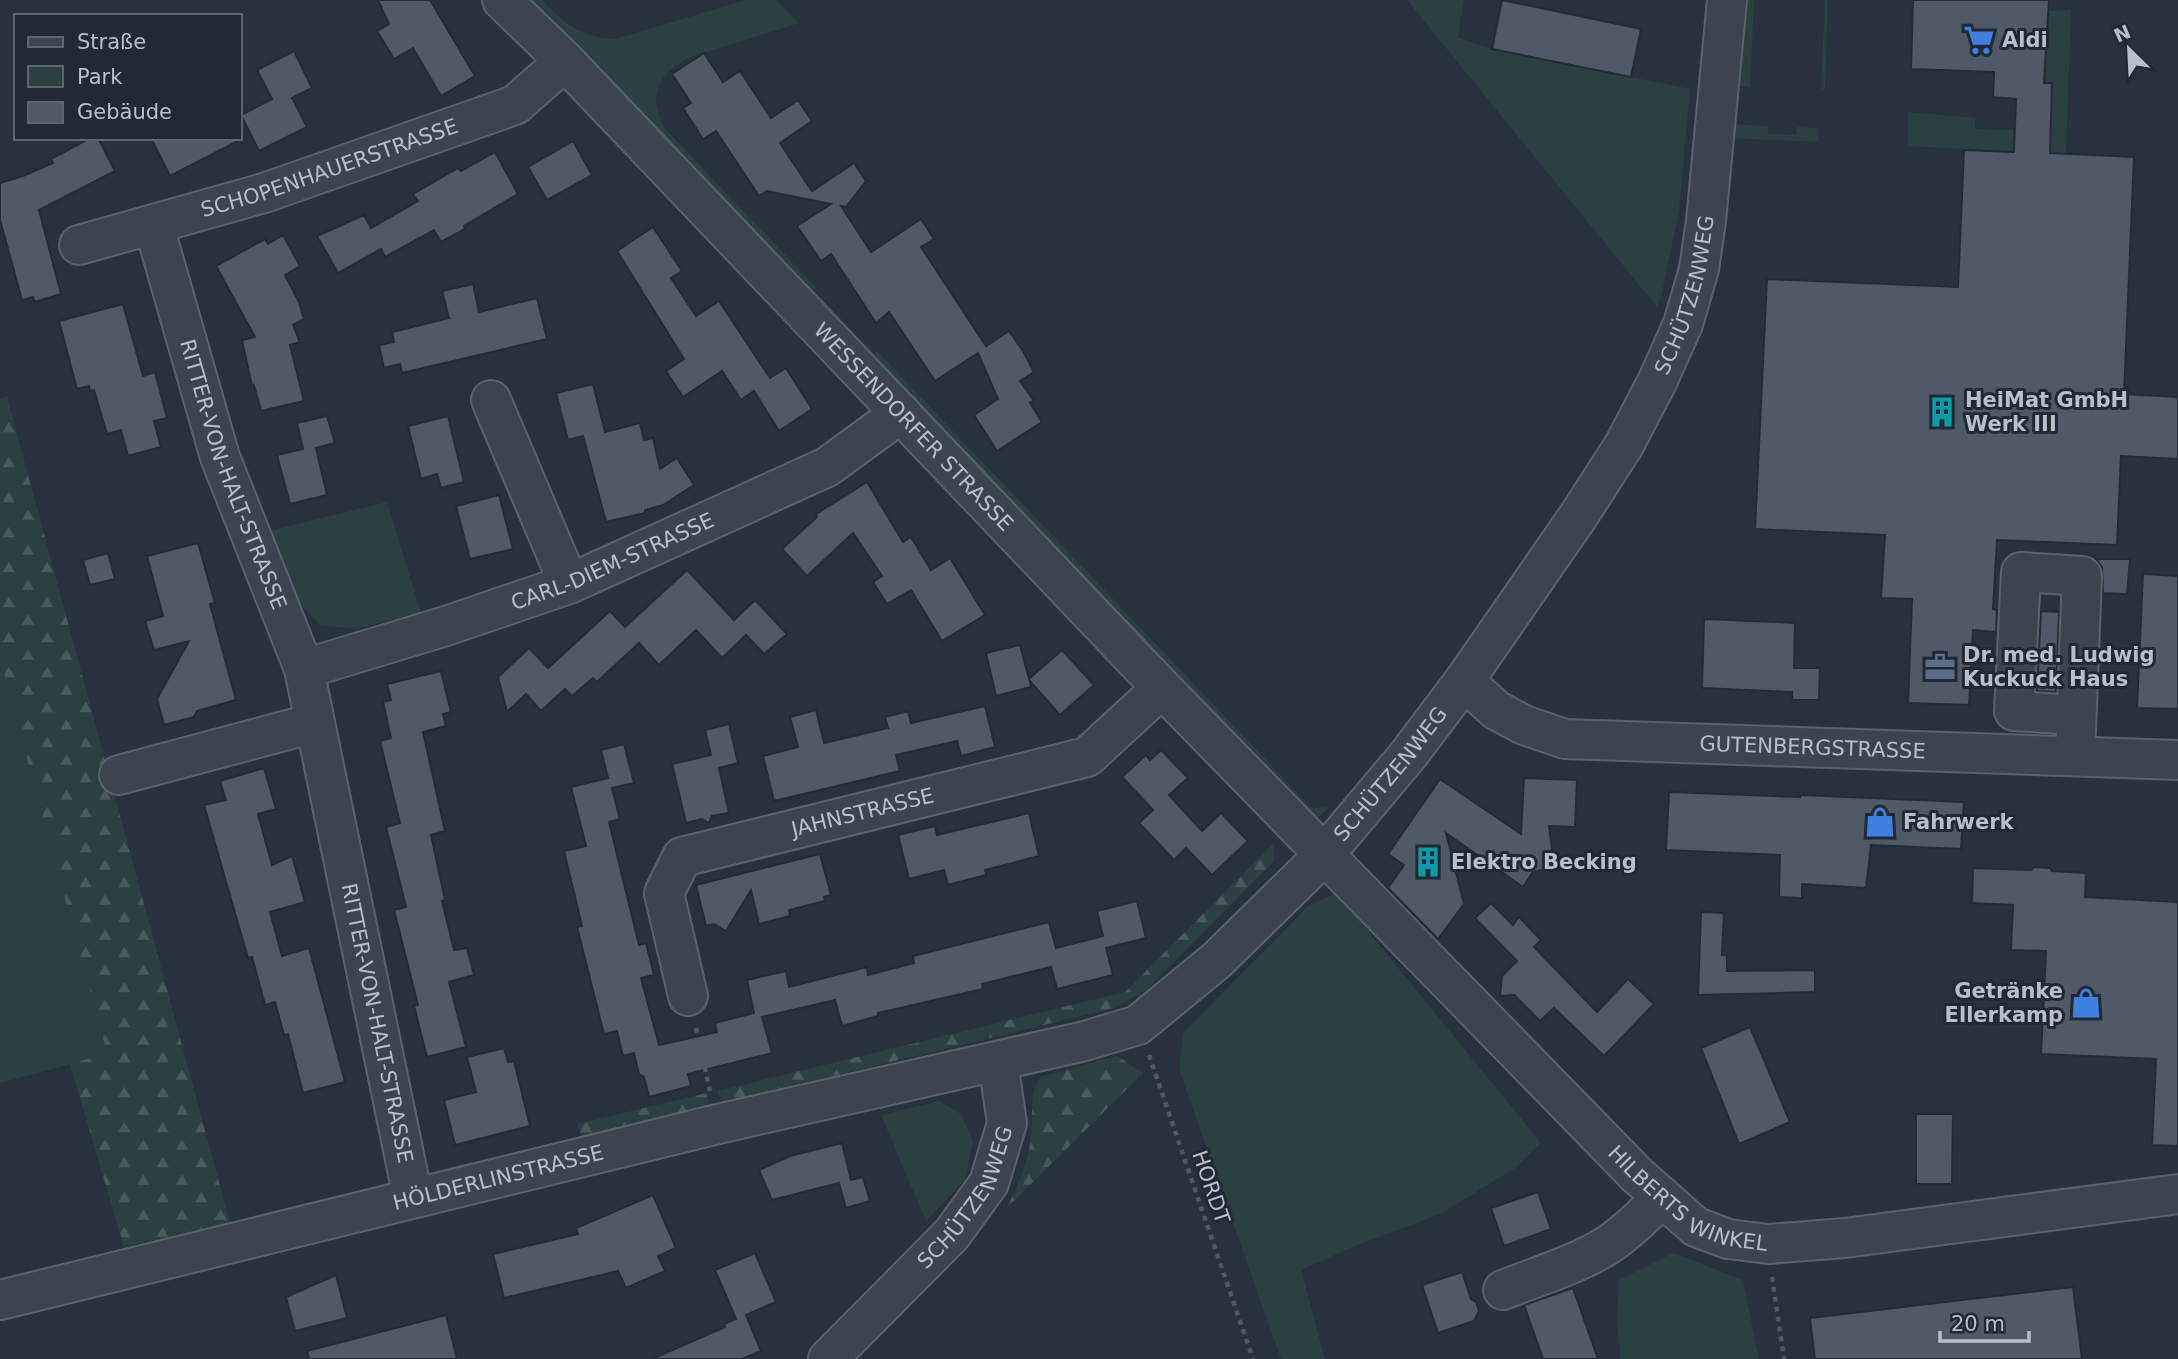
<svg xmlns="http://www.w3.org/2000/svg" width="2178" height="1359" viewBox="0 0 2178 1359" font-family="'DejaVu Sans',sans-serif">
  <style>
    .green { fill: #2b4041 }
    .forest { fill: url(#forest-firs) }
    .building { fill: #4f5968; stroke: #232b37; stroke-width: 2 }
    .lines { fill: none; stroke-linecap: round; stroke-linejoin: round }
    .minor-casing { stroke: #5a626d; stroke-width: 42 }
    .path { stroke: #4a5c5f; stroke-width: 4.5; stroke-dasharray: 5 5; stroke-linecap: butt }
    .minor { stroke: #3c444f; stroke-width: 38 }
    .labels { text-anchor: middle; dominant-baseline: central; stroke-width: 6; stroke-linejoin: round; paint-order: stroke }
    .poi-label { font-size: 21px; font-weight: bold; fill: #b9bfca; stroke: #212935; text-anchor: start }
    .street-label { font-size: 21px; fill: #b9bfca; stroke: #212935 }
  </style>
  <defs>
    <pattern id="forest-firs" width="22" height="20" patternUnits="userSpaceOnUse" patternTransform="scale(1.75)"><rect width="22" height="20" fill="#2b4041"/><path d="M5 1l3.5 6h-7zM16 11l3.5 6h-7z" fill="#485a5b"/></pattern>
  </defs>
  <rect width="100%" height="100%" fill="#28323f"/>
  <g class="green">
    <path d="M 516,0 L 542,0 C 564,24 583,38 616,39 L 746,0 L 776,0 L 799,23 L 688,58 C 656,75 646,100 668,132 L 817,288 L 813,290 L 874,354 L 877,351 L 1312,808 L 1330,807 L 1314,821 Z"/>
    <path d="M 1407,0 L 1464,0 L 1458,38 L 1492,49 L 1690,89 L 1679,210 L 1662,293 L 1657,307 Z"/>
    <path d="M 1741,0 L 1754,0 L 1750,87 L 1734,86 Z"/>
    <path d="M 1825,0 L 1828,0 L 1825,89 L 1821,89 Z"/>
    <path d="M 2071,10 L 2066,154 L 1907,146 L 1908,112 L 1975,118 L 1975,129 L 2014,130 L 2015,126 L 2051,128 L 2052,83 L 2044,83 L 2048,11 Z"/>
    <path d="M 1730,124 L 1768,126 L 1768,134 L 1796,135 L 1797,127 L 1819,128 L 1818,142 L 1729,138 Z"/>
    <path d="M 387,502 L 421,613 L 356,629 L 320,625 L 294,597 L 269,531 Z"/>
    <path d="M 0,659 L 108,1054 L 0,1083 Z"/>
    <path d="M 1337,893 L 1541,1143 L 1515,1168 L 1440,1214 L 1355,1246 L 1301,1270 L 1325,1359 L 1281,1359 L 1179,1069 L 1183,1033 L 1308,906 Z"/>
    <path d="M 939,1101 L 961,1114 L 973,1141 L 965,1180 L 926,1221 L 881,1115 Z"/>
    <path d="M 1673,1253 L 1743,1280 L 1759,1359 L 1620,1359 L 1617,1321 L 1619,1280 Z"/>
  </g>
  <g class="forest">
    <path d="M 7,397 L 230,1223 L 124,1247 L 70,1064 L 107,1053 L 0,659 L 0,399 Z"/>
    <path d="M 1273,844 L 1274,861 L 1145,991 L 1114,1008 L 722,1103 L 718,1091 L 1125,992 Z"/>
    <path d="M 1117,1056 L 1143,1073 L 1006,1209 C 1018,1186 1028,1163 1031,1136 C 1034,1116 1028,1092 1041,1077 Z"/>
    <path d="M 707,1093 L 709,1106 L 581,1137 L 578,1124 Z"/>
  </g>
  <g class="building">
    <path d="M 378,0 L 430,0 L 475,76 L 441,96 L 413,48 L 394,59 L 377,31 L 389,24 Z"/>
    <path d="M 1502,0 L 1641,29 L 1631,77 L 1492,49 Z"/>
    <path d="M 1913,0 L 2049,0 L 2044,83 L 2052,83 L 2050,153 L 2134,157 L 2124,394 L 2178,397 L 2178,459 L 2121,456 L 2117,545 L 1997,540 L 1993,609 L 1997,610 L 1996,632 L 1973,630 L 1969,705 L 1908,703 L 1912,599 L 1881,598 L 1885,535 L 1755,529 L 1767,279 L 1958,287 L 1964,150 L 2014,152 L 2016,99 L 1993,97 L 1994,72 L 1911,69 Z"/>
    <path d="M 294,51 L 312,88 L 292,98 L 307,127 L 259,151 L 241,115 L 272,99 L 257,70 Z"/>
    <path d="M 704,53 L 723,82 L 740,71 L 771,118 L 798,100 L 812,121 L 780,143 L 812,191 L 854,163 L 866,181 L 846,207 L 841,206 L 871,252 L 921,219 L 934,239 L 921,247 L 986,346 L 1009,331 L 1023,351 L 1034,372 L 1020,381 L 1034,401 L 1030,403 L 1042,422 L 997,451 L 974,415 L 998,399 L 978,353 L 935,381 L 889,312 L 876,323 L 831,254 L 821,261 L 797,226 L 831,204 L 767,191 L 759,196 L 716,131 L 703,139 L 683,108 L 691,103 L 672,74 Z"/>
    <path d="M 90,138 L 98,138 L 115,171 L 39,210 L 61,294 L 35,302 L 33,297 L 22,300 L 0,220 L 0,183 L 23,176 L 53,163 L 51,159 Z"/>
    <path d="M 151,138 L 244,138 L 170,176 Z"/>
    <path d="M 573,141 L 592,175 L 547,200 L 528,167 Z"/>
    <path d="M 495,152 L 518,194 L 464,226 L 465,229 L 441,242 L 434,230 L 385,257 L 381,249 L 338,273 L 317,236 L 364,215 L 371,228 L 418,201 L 413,194 L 458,168 L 461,171 Z"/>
    <path d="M 653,227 L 682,271 L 671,278 L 696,316 L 719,301 L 770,378 L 786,368 L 812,409 L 779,431 L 754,391 L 741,400 L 722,371 L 683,397 L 666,371 L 684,359 L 617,251 Z"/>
    <path d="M 283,235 L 300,266 L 285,275 L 299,302 L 304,319 L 293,325 L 300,342 L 290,345 L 304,401 L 261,411 L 254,385 L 252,386 L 242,340 L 255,337 L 216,266 L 265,239 L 268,244 Z"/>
    <path d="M 473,284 L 479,312 L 537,298 L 547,339 L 402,373 L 400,364 L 384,368 L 379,345 L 394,342 L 392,332 L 449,318 L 442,291 Z"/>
    <path d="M 123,304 L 143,376 L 155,372 L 167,418 L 154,421 L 161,447 L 128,456 L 121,430 L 107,434 L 94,390 L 90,391 L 89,386 L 77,389 L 59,321 Z"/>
    <path d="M 593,384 L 605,432 L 640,423 L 644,440 L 653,438 L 660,469 L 677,458 L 694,485 L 663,505 L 645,510 L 645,513 L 606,522 L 583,436 L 568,440 L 556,393 Z"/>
    <path d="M 327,416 L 335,443 L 316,448 L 327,495 L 290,504 L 277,455 L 303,449 L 297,423 Z"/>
    <path d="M 448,416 L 464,482 L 441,488 L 437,474 L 421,479 L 408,426 Z"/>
    <path d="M 867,482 L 903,542 L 911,537 L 931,570 L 950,558 L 985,615 L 942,641 L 911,590 L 887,604 L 873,582 L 882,576 L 853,533 L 807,576 L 782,549 L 817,517 L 816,514 Z"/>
    <path d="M 499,495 L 513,549 L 470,559 L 456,506 Z"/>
    <path d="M 198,543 L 215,603 L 210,604 L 236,700 L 197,711 L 194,717 L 164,725 L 157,699 L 189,641 L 154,650 L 145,621 L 163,616 L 147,556 Z"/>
    <path d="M 108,553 L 115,579 L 90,585 L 83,560 Z"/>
    <path d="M 2096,559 L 2130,559 L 2127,594 L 2103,593 L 2102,567 Z"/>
    <path d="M 687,570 L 734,620 L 755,600 L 787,634 L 764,654 L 746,635 L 722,658 L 696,630 L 659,665 L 639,643 L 597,682 L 593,678 L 572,696 L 565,689 L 541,711 L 526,694 L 507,712 L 498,677 L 529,648 L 548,668 L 610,611 L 625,627 Z"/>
    <path d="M 2143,574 L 2178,576 L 2178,709 L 2137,708 Z"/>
    <path d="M 2041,611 L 2059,612 L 2056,692 L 2037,691 Z"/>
    <path d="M 1704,619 L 1795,623 L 1794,668 L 1820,668 L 1819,700 L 1792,700 L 1792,692 L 1702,688 Z"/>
    <path d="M 1020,645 L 1029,679 L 1062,650 L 1094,685 L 1060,715 L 1030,681 L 1031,687 L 996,696 L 986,653 Z"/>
    <path d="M 441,671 L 451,712 L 443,714 L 446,726 L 423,732 L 445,831 L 431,835 L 445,900 L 442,901 L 454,950 L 467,948 L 474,975 L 449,982 L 466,1047 L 427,1057 L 414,1006 L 418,1005 L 394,910 L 406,907 L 386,827 L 400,823 L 380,741 L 391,738 L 383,702 L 391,700 L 387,684 Z"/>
    <path d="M 985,706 L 995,747 L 961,756 L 957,741 L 896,755 L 900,771 L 774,801 L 763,756 L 798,747 L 790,717 L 816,710 L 824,743 L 888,728 L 885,717 L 908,711 L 911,723 Z"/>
    <path d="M 729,724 L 738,763 L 719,768 L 729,813 L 712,816 L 709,823 L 702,819 L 686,823 L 672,764 L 711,755 L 705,730 Z"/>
    <path d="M 624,744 L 634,783 L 612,788 L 620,819 L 609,822 L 639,945 L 646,943 L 654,975 L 641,978 L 659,1045 L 717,1032 L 715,1023 L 754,1013 L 747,980 L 786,971 L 789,987 L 867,967 L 868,975 L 914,963 L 913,956 L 1049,922 L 1056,948 L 1103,936 L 1097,911 L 1137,901 L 1146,938 L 1106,948 L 1113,975 L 1057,989 L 1051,967 L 982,984 L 983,989 L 878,1013 L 878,1016 L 842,1026 L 835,1000 L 762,1017 L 772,1053 L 688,1074 L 691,1086 L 649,1097 L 644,1077 L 639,1074 L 634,1053 L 623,1056 L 617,1031 L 604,1034 L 577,927 L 582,926 L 564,851 L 586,846 L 571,787 L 608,778 L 601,750 Z"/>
    <path d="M 1161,750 L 1188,778 L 1169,795 L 1202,831 L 1221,813 L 1248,841 L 1212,875 L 1186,848 L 1174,860 L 1139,823 L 1153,810 L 1122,777 L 1146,755 L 1150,760 Z"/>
    <path d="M 264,768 L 276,809 L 258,814 L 272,865 L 292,856 L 305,902 L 270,912 L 282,956 L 309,948 L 345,1082 L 303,1093 L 288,1034 L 284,1035 L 275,1002 L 265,1005 L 252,957 L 248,958 L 204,805 L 226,800 L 220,781 Z"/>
    <path d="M 1524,778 L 1577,780 L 1575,827 L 1549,826 L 1553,858 L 1546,869 L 1533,872 L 1523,887 L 1446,833 L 1464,904 L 1438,939 L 1388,888 L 1404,865 L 1388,854 L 1440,779 L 1521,834 Z"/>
    <path d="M 1669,792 L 1800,797 L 1800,795 L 1964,802 L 1961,849 L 1871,845 L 1866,888 L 1802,884 L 1802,898 L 1779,897 L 1780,855 L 1666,850 Z"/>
    <path d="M 1029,813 L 1039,856 L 985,870 L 986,875 L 948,885 L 944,870 L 909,879 L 898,835 L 935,826 L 937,835 Z"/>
    <path d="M 820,854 L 831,895 L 824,897 L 825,901 L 789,910 L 790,916 L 759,924 L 751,890 L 726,931 L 714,924 L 706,926 L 696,885 Z"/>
    <path d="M 2034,867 L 2050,868 L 2052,871 L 2086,873 L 2085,897 L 2178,902 L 2178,1146 L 2152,1145 L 2156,1059 L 2041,1054 L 2046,951 L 2011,950 L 2013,905 L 1972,903 L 1973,868 L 2031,870 Z"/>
    <path d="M 1491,903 L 1513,925 L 1519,917 L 1541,940 L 1534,947 L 1597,1012 L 1628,979 L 1654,1004 L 1604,1056 L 1554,1008 L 1540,1021 L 1514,995 L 1500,996 L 1502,976 L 1517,961 L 1475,918 Z"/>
    <path d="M 1701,912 L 1724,913 L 1722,955 L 1727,955 L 1727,971 L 1815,970 L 1815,992 L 1698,995 Z"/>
    <path d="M 1750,1027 L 1790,1122 L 1739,1144 L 1701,1048 Z"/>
    <path d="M 504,1048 L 508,1062 L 514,1061 L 530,1126 L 455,1145 L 444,1100 L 476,1092 L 467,1057 Z"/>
    <path d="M 1916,1114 L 1953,1114 L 1952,1184 L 1916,1184 Z"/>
    <path d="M 842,1143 L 851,1180 L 863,1177 L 870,1201 L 846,1208 L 839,1183 L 772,1200 L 759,1170 L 790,1156 Z"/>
    <path d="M 1538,1192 L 1551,1229 L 1504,1246 L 1491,1208 Z"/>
    <path d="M 653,1195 L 676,1248 L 658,1256 L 665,1271 L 626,1288 L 618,1271 L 504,1298 L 493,1254 L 578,1234 L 576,1228 Z"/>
    <path d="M 755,1253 L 776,1302 L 746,1315 L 761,1351 L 742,1359 L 652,1359 L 725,1327 L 724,1324 L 736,1319 L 715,1270 Z"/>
    <path d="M 1462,1272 L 1471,1299 L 1476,1302 L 1479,1311 L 1474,1321 L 1438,1333 L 1422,1285 Z"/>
    <path d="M 336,1275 L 347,1318 L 295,1331 L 286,1297 Z"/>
    <path d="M 2073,1287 L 2082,1359 L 1815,1359 L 1810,1318 Z"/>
    <path d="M 1573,1288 L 1598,1359 L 1543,1359 L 1524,1305 Z"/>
    <path d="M 446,1315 L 457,1359 L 309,1359 L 307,1351 Z"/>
  </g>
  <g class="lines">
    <g class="minor-casing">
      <g id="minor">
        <path id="s1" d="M 502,0 L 565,61 L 1162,688 L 1637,1175 L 1696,1227 L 1728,1239 L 1768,1244 L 1845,1238 L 2178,1194"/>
        <path id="s2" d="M 154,226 L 220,457 L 304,669 L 413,1198"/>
        <path id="s3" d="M 79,245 L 264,193 L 515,105 L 565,61"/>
        <path d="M 491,400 L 569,584"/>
        <path id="s4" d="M 304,669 L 446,626 L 569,584 L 827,467 L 901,413"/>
        <path id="s5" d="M 1464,681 L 1496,710 L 1524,725 L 1565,739 L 2178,760"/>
        <path d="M 2075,756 L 2082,576 L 2021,572 L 2014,711 L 2076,715"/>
        <path d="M 119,775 L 314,723"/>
        <path id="s6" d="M 688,996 L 664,893 L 682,857 L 1087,757 L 1162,688"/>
        <path d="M 1503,1290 C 1538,1276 1576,1265 1608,1245 C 1628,1232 1644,1215 1661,1199"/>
        <path id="s7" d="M 0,1300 L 718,1124 L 1085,1041 L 1138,1025 L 1217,960 L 1324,855 L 1409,754 L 1464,681 L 1579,515 L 1624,445 L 1657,382 L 1683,324 L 1699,269 L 1706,221 L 1727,0"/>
        <path id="s8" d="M 828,1359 L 952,1234 L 989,1183 L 1007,1123 L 998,1062"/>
      </g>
    </g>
    <g class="path">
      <path d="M 696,1028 L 710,1091"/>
      <path d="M 1149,1055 L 1253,1359"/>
      <path d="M 1772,1277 L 1784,1359"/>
    </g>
    <use href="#minor" class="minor"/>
  </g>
  <defs>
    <g id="supermarket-bare" transform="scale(2.415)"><path d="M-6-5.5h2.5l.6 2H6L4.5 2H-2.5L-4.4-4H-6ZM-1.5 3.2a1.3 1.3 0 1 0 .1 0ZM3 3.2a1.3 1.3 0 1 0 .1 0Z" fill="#3f7fe0" stroke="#212935" stroke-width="2.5" paint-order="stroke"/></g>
    <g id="building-bare" transform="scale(2.415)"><path d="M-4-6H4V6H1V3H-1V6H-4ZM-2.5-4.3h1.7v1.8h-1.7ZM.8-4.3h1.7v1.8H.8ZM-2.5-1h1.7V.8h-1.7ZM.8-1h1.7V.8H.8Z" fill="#0f9aa8" stroke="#212935" stroke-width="2.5" paint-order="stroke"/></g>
    <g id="office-bare" transform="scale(2.415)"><path d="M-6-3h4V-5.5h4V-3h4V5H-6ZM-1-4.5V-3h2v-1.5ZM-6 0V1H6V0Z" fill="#5c6f8a" stroke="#212935" stroke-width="2.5" paint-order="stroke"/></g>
    <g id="shop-bare" transform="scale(2.415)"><path d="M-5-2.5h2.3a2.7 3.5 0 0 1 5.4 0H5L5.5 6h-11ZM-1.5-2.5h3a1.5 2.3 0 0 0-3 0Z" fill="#3f7fe0" stroke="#212935" stroke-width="2.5" paint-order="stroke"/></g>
  </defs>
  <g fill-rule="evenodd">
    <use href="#supermarket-bare" x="1979" y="40"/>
    <use href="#building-bare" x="1942" y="412"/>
    <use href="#office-bare" x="1940" y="667"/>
    <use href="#shop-bare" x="1880" y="822"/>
    <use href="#building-bare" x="1428" y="862"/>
    <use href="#shop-bare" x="2086" y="1003"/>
  </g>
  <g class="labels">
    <g class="poi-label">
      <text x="2002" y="40">Aldi</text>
      <text x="1965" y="400">HeiMat GmbH<tspan x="1965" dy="24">Werk III</tspan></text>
      <text x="1963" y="655">Dr. med. Ludwig<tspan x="1963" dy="24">Kuckuck Haus</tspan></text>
      <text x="1903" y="822">Fahrwerk</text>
      <text x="1451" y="862">Elektro Becking</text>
      <text x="2063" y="991" text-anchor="end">Getränke<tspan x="2063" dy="24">Ellerkamp</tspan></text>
    </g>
    <g class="street-label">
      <text stroke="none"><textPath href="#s3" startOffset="262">SCHOPENHAUERSTRASSE</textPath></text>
      <text stroke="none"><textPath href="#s7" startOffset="2095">SCHÜTZENWEG</textPath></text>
      <text stroke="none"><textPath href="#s1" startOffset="593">WESSENDORFER STRASSE</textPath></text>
      <text stroke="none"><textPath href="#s2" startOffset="261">RITTER-VON-HALT-STRASSE</textPath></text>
      <text stroke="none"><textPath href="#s4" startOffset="327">CARL-DIEM-STRASSE</textPath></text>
      <text stroke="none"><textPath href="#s5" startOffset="366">GUTENBERGSTRASSE</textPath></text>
      <text stroke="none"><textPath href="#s7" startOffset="1528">SCHÜTZENWEG</textPath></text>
      <text stroke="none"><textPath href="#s6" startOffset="332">JAHNSTRASSE</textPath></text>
      <text stroke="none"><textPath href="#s2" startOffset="830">RITTER-VON-HALT-STRASSE</textPath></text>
      <text stroke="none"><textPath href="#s7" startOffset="513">HÖLDERLINSTRASSE</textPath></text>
      <text transform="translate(1211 1187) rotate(71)">HORDT</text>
      <text stroke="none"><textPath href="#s1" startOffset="1692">HILBERTS WINKEL</textPath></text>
      <text stroke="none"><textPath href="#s8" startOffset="215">SCHÜTZENWEG</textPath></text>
    </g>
  </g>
  <rect x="14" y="14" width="228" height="126" fill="#212935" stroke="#5e6571" stroke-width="2"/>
  <rect x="28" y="37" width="35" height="10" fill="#3c444f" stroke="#5e6571" stroke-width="2"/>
  <text x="77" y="49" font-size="21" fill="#b9bfca">Straße</text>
  <rect x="28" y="66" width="35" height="21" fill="#2b4041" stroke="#5e6571" stroke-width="2"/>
  <text x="77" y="84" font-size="21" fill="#b9bfca">Park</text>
  <rect x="28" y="102" width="35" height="21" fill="#4f5968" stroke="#5e6571" stroke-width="2"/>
  <text x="77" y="119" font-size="21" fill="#b9bfca">Gebäude</text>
  <g transform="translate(2129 49) rotate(336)" stroke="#212935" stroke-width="5" paint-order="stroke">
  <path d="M0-5L12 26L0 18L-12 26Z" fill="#b9bfca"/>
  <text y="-10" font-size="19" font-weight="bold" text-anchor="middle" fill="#b9bfca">N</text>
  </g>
  <path d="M1940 1331v10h89v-10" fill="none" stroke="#b9bfca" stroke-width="3.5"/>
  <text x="1951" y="1331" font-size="21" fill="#b9bfca" stroke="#212935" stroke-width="5" paint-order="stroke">20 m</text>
</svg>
